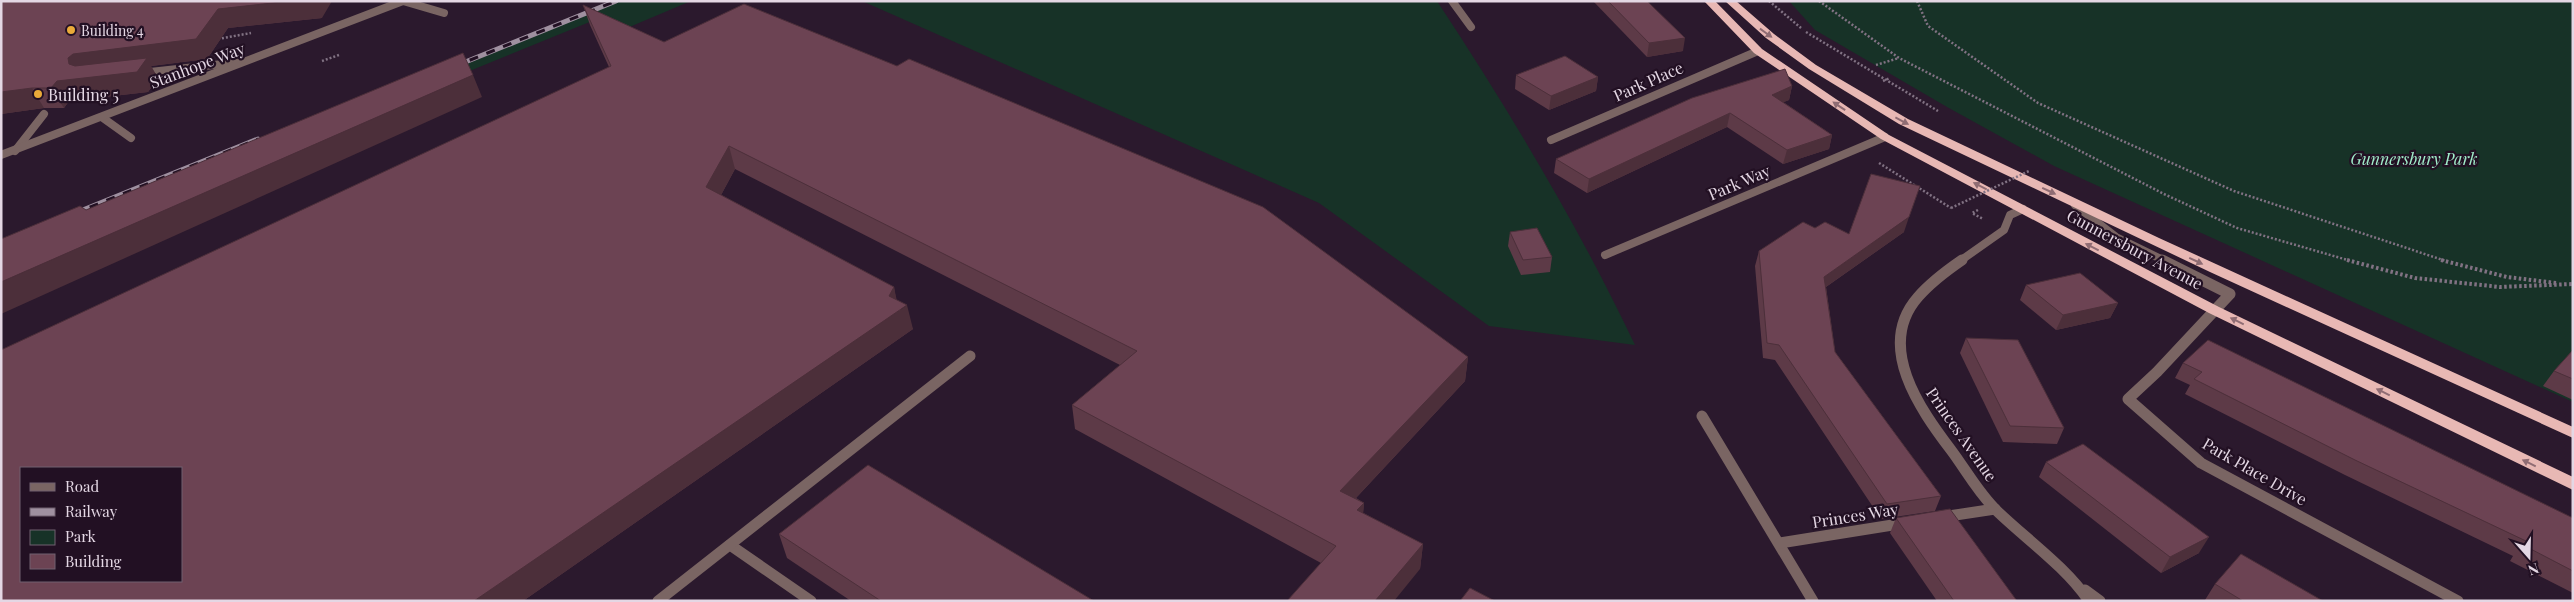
<svg xmlns="http://www.w3.org/2000/svg" width="2574" height="602" viewBox="0 0 2574 602" font-family="'Playfair Display',serif">
  <style>
    .green { fill: #173227 }
    .lines { fill: none; stroke-linecap: round; stroke-linejoin: round }
    .path-far1 { stroke: #817283; stroke-width: 2.5; stroke-dasharray: 2 2; stroke-linecap: butt }
    .path { stroke: #817283; stroke-width: 4; stroke-dasharray: 2.5 2.5; stroke-linecap: butt }
    .service-far1 { stroke: #7a6563; stroke-width: 8 }
    .service { stroke: #7a6563; stroke-width: 11 }
    .minor-far1 { stroke: #7a6563; stroke-width: 8 }
    .minor { stroke: #7a6563; stroke-width: 11 }
    .trunk { fill: #e8b8b4; fill-rule: evenodd }
    .rail-casing { stroke: #9f90a0; stroke-width: 5 }
    .rail { stroke: #221023; stroke-width: 3; stroke-dasharray: 9; stroke-linecap: butt }
    .path-bridge { stroke: #817283; stroke-width: 2.5; stroke-dasharray: 2 2; stroke-linecap: butt }
    .wall { fill: #5d3a47 }
    .shaded-wall { fill: #4c2f3a }
    .building { fill: #6c4353; stroke: #4c2f3a; fill-rule: evenodd }
    .oneway { fill: #8f6c73 }
    .poi-dot { fill: #eaaa39; stroke: #221023; stroke-width: 2 }
    .labels { text-anchor: middle; dominant-baseline: central; stroke-width: 4.5; stroke-linejoin: round; paint-order: stroke }
    .far-poi-label { font-size: 14px; fill: #e4d7e4; stroke: #221023; text-anchor: start }
    .street-label { font-size: 16px; fill: #e4d7e4; stroke: #221023 }
    .poi-label { font-size: 16px; fill: #e4d7e4; stroke: #221023; text-anchor: start }
    .park-label { font-size: 16px; font-style: italic; fill: #a2efcc; stroke: #221023 }
  </style>
  <rect width="100%" height="100%" fill="#2b192d"/>
  <g class="green">
    <path d="M 619,1 L 691,1 L 620,31 L 597,19 L 273,151 L 1,256 Z"/>
    <path d="M 862,1 L 1437,1 C 1510,112 1578,225 1635,345 L 1489,326 L 1319,203 Z"/>
    <path d="M 1789,1 L 2573,1 L 2573,402 L 2054,166 L 1947,107 L 1815,30 Z"/>
  </g>
  <g class="lines">
    <g class="path-far1">
      <path d="M 1769,1 L 1801,28"/>
      <path d="M 1819,1 L 1899,58 L 2164,194 L 2237,228 L 2351,261"/>
      <path d="M 1917,1 L 1928,26 L 2038,103 L 2234,191 L 2446,261"/>
      <path d="M 1806,32 L 1938,111"/>
      <path d="M 218,39 L 251,33"/>
      <path d="M 322,61 L 339,55"/>
      <path d="M 1876,65 L 1899,58"/>
      <path d="M 1883,81 L 1890,78"/>
      <path d="M 1879,163 L 1951,208"/>
      <path d="M 1978,210 L 1972,213 L 1983,219"/>
    </g>
    <g class="path">
      <path d="M 2347,260 L 2415,278 L 2500,287 L 2573,284"/>
      <path d="M 2441,260 L 2507,277 L 2556,283"/>
    </g>
    <g class="service-far1">
      <path d="M 403,1 L 444,13"/>
      <path d="M 1452,1 L 1471,27"/>
      <path d="M 141,73 L 241,62"/>
      <path d="M 103,118 L 131,138"/>
      <path d="M 15,151 L 44,114"/>
      <path d="M 2075,205 L 2116,237 L 2165,261"/>
    </g>
    <g class="service">
      <path d="M 2162,260 L 2230,294 L 2157,372 L 2128,399 L 2201,463 L 2458,601"/>
      <path d="M 1702,416 L 1813,601"/>
      <path d="M 1942,517 L 1995,509"/>
      <path d="M 1780,543 L 1905,523"/>
      <path d="M 730,545 L 811,601"/>
      <path d="M 658,601 L 970,356"/>
    </g>
    <g class="minor-far1">
      <path d="M 1551,140 L 1758,51"/>
      <path d="M 1,155 L 403,1"/>
      <path d="M 1605,255 L 1885,137"/>
      <path d="M 1960,261 L 2004,230 L 2010,215 L 2023,209"/>
    </g>
    <g class="minor">
      <path d="M 1962,260 C 1946,271 1931,282 1918,297 C 1875,346 1920,409 1951,450 C 1966,470 1979,494 1997,511 C 2027,540 2065,566 2089,601"/>
      <path d="M 2085,590 L 2100,601"/>
    </g>
    <g class="trunk">
      <path d="M 1704,1 L 1715,1 L 1762,49 L 1889,135 L 2219,307 L 2573,477 L 2573,490 L 2209,313 L 1881,139 L 1754,53 Z"/>
      <path d="M 1725,1 L 1736,1 L 1774,34 L 1816,65 L 1908,119 L 2159,238 L 2573,427 L 2573,438 L 2210,272 L 1899,124 L 1809,69 L 1766,38 Z"/>
    </g>
    <g class="rail-casing">
      <g id="rail">
        <path d="M 453,67 L 616,1"/>
        <path d="M 73,214 L 258,139"/>
      </g>
    </g>
    <use href="#rail" class="rail"/>
    <path class="path-bridge" d="M 1951,208 L 2029,171"/>
  </g>
  <g class="wall">
    <path d="M 1,1 L 322,18 L 228,28 L 207,59 L 151,66 L 158,78 L 148,92 L 69,101 L 64,108 L 44,108 L 1,114 Z"/>
    <path d="M 1593,1 L 1647,1 L 1683,51 L 1647,57 Z"/>
    <path d="M 583,5 L 664,42 L 1468,357 L 1465,381 L 1356,498 L 1364,503 L 1363,513 L 1423,544 L 1420,569 L 1321,563 L 1075,429 L 1072,405 L 1120,365 L 735,169 L 721,195 L 894,287 L 896,300 L 913,329 L 523,601 L 1,601 L 609,67 L 590,25 Z"/>
    <path d="M 1516,75 L 1598,77 L 1596,91 L 1549,110 L 1515,89 Z"/>
    <path d="M 1792,86 L 1789,100 L 1783,102 L 1832,135 L 1829,149 L 1783,164 L 1727,127 L 1587,193 L 1554,173 L 1556,159 Z"/>
    <path d="M 1510,232 L 1552,257 L 1550,272 L 1521,275 L 1508,246 Z"/>
    <path d="M 1904,232 L 1826,287 L 1835,352 L 1941,496 L 1935,511 L 1881,519 L 1775,360 L 1763,358 L 1755,266 L 1759,251 L 1849,234 Z"/>
    <path d="M 2026,285 L 2118,303 L 2110,318 L 2056,330 L 2020,300 Z"/>
    <path d="M 1966,338 L 2064,428 L 2057,444 L 2003,442 L 1960,353 Z"/>
    <path d="M 2573,350 L 2573,400 L 2543,386 L 2554,371 Z"/>
    <path d="M 2183,363 L 2573,518 L 2573,593 L 2510,561 L 2513,556 L 2345,475 L 2185,394 L 2190,385 L 2175,378 Z"/>
    <path d="M 2046,462 L 2199,553 L 2161,573 L 2039,477 Z"/>
    <path d="M 1896,518 L 2017,601 L 1937,601 L 1890,533 Z"/>
    <path d="M 779,534 L 1094,601 L 851,601 L 787,558 Z"/>
    <path d="M 2215,584 L 2323,601 L 2207,601 L 2205,600 Z"/>
  </g>
  <g class="shaded-wall">
    <path d="M 291,1 L 332,1 L 322,18 L 228,28 L 207,59 L 151,66 L 158,78 L 148,92 L 69,101 L 64,108 L 51,88 L 69,64 L 68,58 L 73,54 L 218,9 Z"/>
    <path d="M 1685,38 L 1683,51 L 1647,57 L 1649,43 Z"/>
    <path d="M 473,75 L 482,97 L 1,314 L 1,282 Z"/>
    <path d="M 1598,77 L 1596,91 L 1549,110 L 1551,96 Z"/>
    <path d="M 1792,86 L 1789,100 L 1768,109 L 1772,95 Z"/>
    <path d="M 32,88 L 44,108 L 1,114 L 1,92 Z"/>
    <path d="M 1730,113 L 1727,127 L 1587,193 L 1589,179 Z"/>
    <path d="M 1832,135 L 1829,149 L 1783,164 L 1787,150 Z"/>
    <path d="M 729,146 L 735,169 L 713,210 L 706,187 Z"/>
    <path d="M 1909,217 L 1904,232 L 1820,291 L 1824,277 Z"/>
    <path d="M 894,287 L 899,311 L 907,305 L 913,329 L 523,601 L 474,601 L 889,296 Z"/>
    <path d="M 2118,303 L 2110,318 L 2056,330 L 2063,315 Z"/>
    <path d="M 1468,357 L 1465,381 L 1340,515 L 1340,491 Z"/>
    <path d="M 1364,503 L 1362,527 L 1357,510 Z"/>
    <path d="M 2209,537 L 2199,553 L 2161,573 L 2170,557 Z"/>
    <path d="M 1423,544 L 1420,569 L 1394,601 L 1375,601 Z"/>
  </g>
  <g class="building">
    <path d="M 1,1 L 291,1 L 218,9 L 196,39 L 73,54 L 68,58 L 69,64 L 75,66 L 147,58 L 137,72 L 57,81 L 51,88 L 32,88 L 1,92 Z"/>
    <path d="M 1608,1 L 1647,1 L 1685,38 L 1649,43 Z"/>
    <path d="M 744,4 L 897,66 L 909,59 L 1263,207 L 1468,357 L 1340,491 L 1364,503 L 1357,510 L 1423,544 L 1375,601 L 1287,601 L 1336,546 L 1072,405 L 1137,351 L 729,146 L 706,187 L 894,287 L 889,296 L 907,305 L 474,601 L 1,601 L 1,350 L 611,66 L 583,5 L 664,42 ZM 21,468 L 181,468 L 181,581 L 21,581 Z"/>
    <path d="M 463,53 L 473,75 L 1,282 L 1,239 L 80,206 L 86,210 Z"/>
    <path d="M 1565,56 L 1598,77 L 1551,96 L 1516,75 Z"/>
    <path d="M 1785,69 L 1792,86 L 1772,95 L 1832,135 L 1787,150 L 1730,113 L 1589,179 L 1556,159 L 1692,98 Z"/>
    <path d="M 1871,174 L 1920,186 L 1909,217 L 1824,277 L 1835,352 L 1941,496 L 1887,504 L 1779,345 L 1767,343 L 1759,251 L 1803,222 L 1815,228 L 1825,222 L 1849,234 Z"/>
    <path d="M 1537,228 L 1552,257 L 1523,260 L 1510,232 Z"/>
    <path d="M 2080,273 L 2118,303 L 2063,315 L 2026,285 Z"/>
    <path d="M 1966,338 L 2018,340 L 2064,428 L 2010,426 Z"/>
    <path d="M 2208,340 L 2573,518 L 2573,571 L 2523,545 L 2526,541 L 2355,460 L 2194,379 L 2202,372 L 2183,363 Z"/>
    <path d="M 2573,350 L 2573,379 L 2554,371 Z"/>
    <path d="M 2083,444 L 2209,537 L 2170,557 L 2046,462 Z"/>
    <path d="M 868,465 L 1094,601 L 881,601 L 779,534 Z"/>
    <path d="M 1950,509 L 2017,601 L 1954,601 L 1896,518 Z"/>
    <path d="M 2241,554 L 2323,601 L 2243,601 L 2215,584 Z"/>
    <path d="M 1470,588 L 1495,601 L 1460,601 Z"/>
  </g>
  <defs><path id="oneway-solid" d="M-6-.8H1V-3.2L6.5 0L1 3.2V.8H-6Z" transform="scale(1.25)"/></defs>
  <g class="oneway">
    <use href="#oneway-solid" transform="translate(1766 33) rotate(36)"/>
    <use href="#oneway-solid" transform="translate(1839 106) rotate(-146)"/>
    <use href="#oneway-solid" transform="translate(1902 121) rotate(28)"/>
    <use href="#oneway-solid" transform="translate(1980 186) rotate(-153)"/>
    <use href="#oneway-solid" transform="translate(2049 191) rotate(25)"/>
    <use href="#oneway-solid" transform="translate(2092 247) rotate(-153)"/>
    <use href="#oneway-solid" transform="translate(2196 261) rotate(25)"/>
    <use href="#oneway-solid" transform="translate(2237 321) rotate(-154)"/>
    <use href="#oneway-solid" transform="translate(2383 392) rotate(-154)"/>
    <use href="#oneway-solid" transform="translate(2529 463) rotate(-154)"/>
  </g>
  <g class="poi-dot">
    <circle cx="71" cy="30" r="5"/>
    <circle cx="38" cy="94" r="5"/>
  </g>
  <g class="labels">
    <g class="far-poi-label">
      <text x="81" y="30">Building 4</text>
    </g>
    <g class="street-label">
      <text transform="translate(197 65) rotate(-21)">Stanhope Way</text>
      <text transform="translate(1648 81) rotate(-24)">Park Place</text>
      <text transform="translate(1739 182) rotate(-23)">Park Way</text>
      <text transform="translate(2135 249) rotate(28)">Gunnersbury Avenue</text>
      <text transform="translate(1962 434) rotate(55)">Princes Avenue</text>
      <text transform="translate(2255 471) rotate(30)">Park Place Drive</text>
      <text transform="translate(1855 515) rotate(-9)">Princes Way</text>
    </g>
    <g class="poi-label">
      <text x="48" y="94">Building 5</text>
    </g>
    <g class="park-label">
      <text x="2414" y="158">Gunnersbury Park</text>
    </g>
  </g>
  <rect width="2574" height="602" fill="none" stroke="#e4d7e4" stroke-width="5"/>
  <rect x="20" y="467" width="162" height="115" fill="#221023" stroke="#706070"/>
  <rect x="30" y="483" width="25" height="8" fill="#7a6563" stroke="#706070"/>
  <text x="65" y="492" font-size="15" fill="#e4d7e4">Road</text>
  <rect x="30" y="508" width="25" height="8" fill="#9f90a0" stroke="#706070"/>
  <text x="65" y="517" font-size="15" fill="#e4d7e4">Railway</text>
  <rect x="30" y="530" width="25" height="15" fill="#173227" stroke="#706070"/>
  <text x="65" y="542" font-size="15" fill="#e4d7e4">Park</text>
  <rect x="30" y="554" width="25" height="15" fill="#6c4353" stroke="#706070"/>
  <text x="65" y="567" font-size="15" fill="#e4d7e4">Building</text>
  <g transform="translate(2529 557) rotate(160)" stroke="#221023" stroke-width="4" paint-order="stroke">
  <path d="M0-4L9 19L0 12L-9 19Z" fill="#e4d7e4"/>
  <text y="-8" font-size="14" font-weight="bold" text-anchor="middle" fill="#e4d7e4">N</text>
  </g>
</svg>
